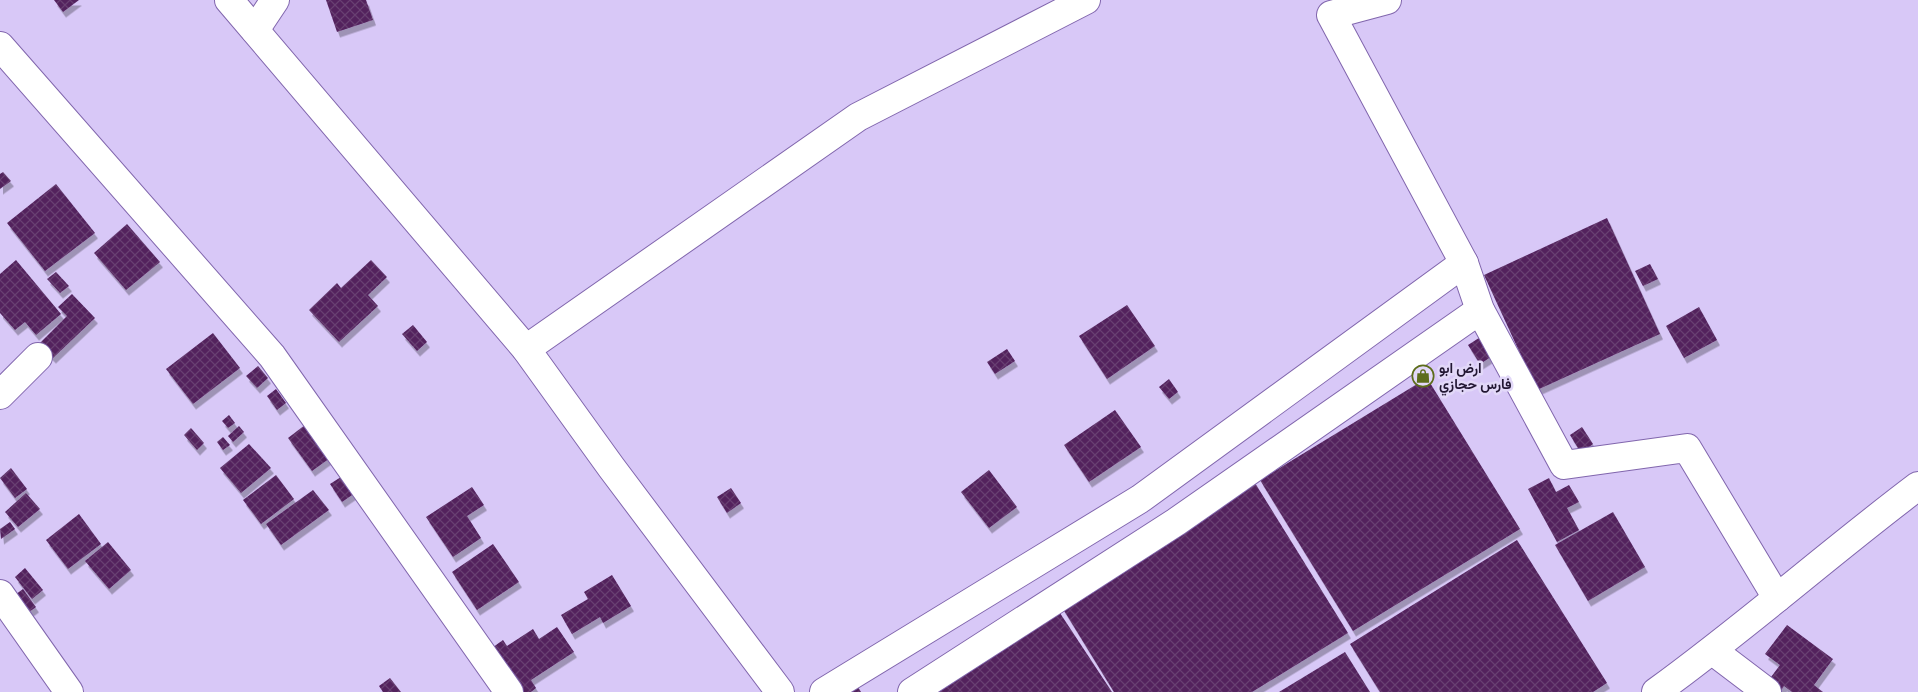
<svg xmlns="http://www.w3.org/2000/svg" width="1918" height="692" viewBox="0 0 1918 692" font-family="'Public Sans',Vazirmatn,sans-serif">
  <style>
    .building { fill: url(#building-cross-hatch); filter: url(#shadow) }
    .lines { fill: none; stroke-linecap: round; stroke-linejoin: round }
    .minor-casing { stroke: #8166ad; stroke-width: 30 }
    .minor { stroke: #fff; stroke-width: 28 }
    .labels { text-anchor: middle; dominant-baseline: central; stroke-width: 5; stroke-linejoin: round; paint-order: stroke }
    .poi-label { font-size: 14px; font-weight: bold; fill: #211632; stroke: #e2d8f8; text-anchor: start }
  </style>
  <defs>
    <pattern id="building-cross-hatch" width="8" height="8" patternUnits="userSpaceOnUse" patternTransform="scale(1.25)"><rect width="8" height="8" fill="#52205d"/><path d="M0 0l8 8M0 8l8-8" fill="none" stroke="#673f71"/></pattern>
    <filter id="shadow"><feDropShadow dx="3" dy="5.5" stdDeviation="0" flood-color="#0004"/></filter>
  </defs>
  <rect width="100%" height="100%" fill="#d8c8f7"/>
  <g class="building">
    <path d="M 54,0 L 79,0 L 63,12 Z"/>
    <path d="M 326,0 L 366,0 L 373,20 L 337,32 Z"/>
    <path d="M 3,172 L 11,181 L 0,189 L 0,174 Z"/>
    <path d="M 56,184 L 95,233 L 45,271 L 7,223 Z"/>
    <path d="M 1607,218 L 1660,334 L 1537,390 L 1484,275 Z"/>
    <path d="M 127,224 L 160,262 L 126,290 L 94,253 Z"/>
    <path d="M 16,260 L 61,314 L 36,335 L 25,322 L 15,330 L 0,313 L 0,274 Z"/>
    <path d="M 371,260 L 387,277 L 368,295 L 378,306 L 339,342 L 309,310 L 337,283 L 341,288 Z"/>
    <path d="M 1650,264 L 1658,279 L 1643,286 L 1635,271 Z"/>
    <path d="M 56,272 L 69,286 L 60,293 L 47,279 Z"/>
    <path d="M 72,294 L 95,318 L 53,358 L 39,344 L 67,316 L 58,307 Z"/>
    <path d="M 1127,305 L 1155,346 L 1107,379 L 1079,336 Z"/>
    <path d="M 1699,307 L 1717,340 L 1684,358 L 1666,326 Z"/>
    <path d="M 413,325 L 427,342 L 417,351 L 402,334 Z"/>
    <path d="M 213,333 L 240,368 L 193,404 L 166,369 Z"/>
    <path d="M 1482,336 L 1494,355 L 1480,364 L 1468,345 Z"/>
    <path d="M 1007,349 L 1015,361 L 995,374 L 987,362 Z"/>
    <path d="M 258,366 L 268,378 L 257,388 L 246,376 Z"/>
    <path d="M 1427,378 L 1520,529 L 1353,631 L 1260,480 Z"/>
    <path d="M 1169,379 L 1178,392 L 1169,399 L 1159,387 Z"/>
    <path d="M 276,389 L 286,403 L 277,410 L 267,396 Z"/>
    <path d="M 1115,410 L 1141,447 L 1089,482 L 1064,445 Z"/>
    <path d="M 229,415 L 235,423 L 228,428 L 222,421 Z"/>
    <path d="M 305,425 L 330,458 L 312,471 L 288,438 Z"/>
    <path d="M 239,426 L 244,432 L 233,442 L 228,436 Z"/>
    <path d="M 1582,427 L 1593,444 L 1581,453 L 1570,435 Z"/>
    <path d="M 191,428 L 204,443 L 197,450 L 184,435 Z"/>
    <path d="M 223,437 L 230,445 L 223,450 L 217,442 Z"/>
    <path d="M 249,444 L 271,468 L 241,493 L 220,468 Z"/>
    <path d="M 11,468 L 27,489 L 15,498 L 0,478 Z"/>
    <path d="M 989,470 L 1017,507 L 989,528 L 961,492 Z"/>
    <path d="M 276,475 L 294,499 L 261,524 L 243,500 Z"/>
    <path d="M 344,475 L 355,493 L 342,502 L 330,484 Z"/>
    <path d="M 1549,478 L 1556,492 L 1569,485 L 1579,502 L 1567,508 L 1579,530 L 1557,542 L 1528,489 Z"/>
    <path d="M 1255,483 L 1348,633 L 1252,692 L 1114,692 L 1060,604 Z"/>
    <path d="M 472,487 L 484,505 L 467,516 L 481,538 L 453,557 L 426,517 Z"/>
    <path d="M 731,488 L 741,503 L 727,513 L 717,497 Z"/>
    <path d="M 313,490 L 329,510 L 281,545 L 266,524 Z"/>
    <path d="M 26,493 L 40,509 L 18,527 L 5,512 Z"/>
    <path d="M 1613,512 L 1645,567 L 1588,601 L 1555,545 Z"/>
    <path d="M 79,514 L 101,544 L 68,569 L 46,540 Z"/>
    <path d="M 10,522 L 15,529 L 1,539 L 0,529 Z"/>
    <path d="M 1517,540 L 1607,683 L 1593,692 L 1380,692 L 1350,644 Z"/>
    <path d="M 108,542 L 131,570 L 109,589 L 85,561 Z"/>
    <path d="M 493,544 L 519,582 L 477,610 L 452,572 Z"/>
    <path d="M 25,568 L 43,590 L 32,599 L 15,577 Z"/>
    <path d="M 612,575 L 631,606 L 603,623 L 600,617 L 572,634 L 561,615 L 588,599 L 584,592 Z"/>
    <path d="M 23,589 L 36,607 L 25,615 L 12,597 Z"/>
    <path d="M 1056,607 L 1112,692 L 923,692 Z"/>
    <path d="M 1787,625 L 1833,659 L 1814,685 L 1823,692 L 1792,692 L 1784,686 L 1780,692 L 1768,687 L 1773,679 L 1771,677 L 1780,665 L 1765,654 Z"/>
    <path d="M 557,627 L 574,652 L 531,680 L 536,688 L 531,692 L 517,692 L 489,650 L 503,640 L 507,646 L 533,629 L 539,639 Z"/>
    <path d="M 1345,652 L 1370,692 L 1279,692 Z"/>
    <path d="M 390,678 L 401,692 L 383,692 L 379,686 Z"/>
    <path d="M 855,682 L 861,692 L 841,692 Z"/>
  </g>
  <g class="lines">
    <g class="minor-casing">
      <g id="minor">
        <path d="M 229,0 L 526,349 L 611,467 L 780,692"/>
        <path d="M 1387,0 L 1331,15 L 1464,263 L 1480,310 L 1564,465 L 1687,448 L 1777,598"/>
        <path d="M 255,30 L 275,0"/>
        <path d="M 0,46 L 272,356 L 509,692"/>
        <path d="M 526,349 L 858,117 L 1086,0"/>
        <path d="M 0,395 L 38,357"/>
        <path d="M 0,594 L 69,692"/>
        <path d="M 1713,651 L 1767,692"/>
        <path d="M 824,692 L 1140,499 L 1464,263"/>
        <path d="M 912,692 L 1176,522 L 1480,310"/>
        <path d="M 1656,692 C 1746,627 1829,553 1918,486"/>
      </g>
    </g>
    <use href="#minor" class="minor"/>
  </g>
  <defs>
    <g id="shop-ring" transform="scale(1.125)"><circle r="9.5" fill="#e2d8f8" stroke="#5d6d1a" stroke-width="1.5"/><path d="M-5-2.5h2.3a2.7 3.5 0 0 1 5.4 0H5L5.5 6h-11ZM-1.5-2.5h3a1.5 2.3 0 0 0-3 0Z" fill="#5d6d1a"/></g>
  </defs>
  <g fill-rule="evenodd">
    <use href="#shop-ring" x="1423" y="376"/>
  </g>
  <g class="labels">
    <g class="poi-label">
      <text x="1439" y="368">ارض ابو<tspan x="1439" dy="16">فارس حجازي</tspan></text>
    </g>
  </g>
</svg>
